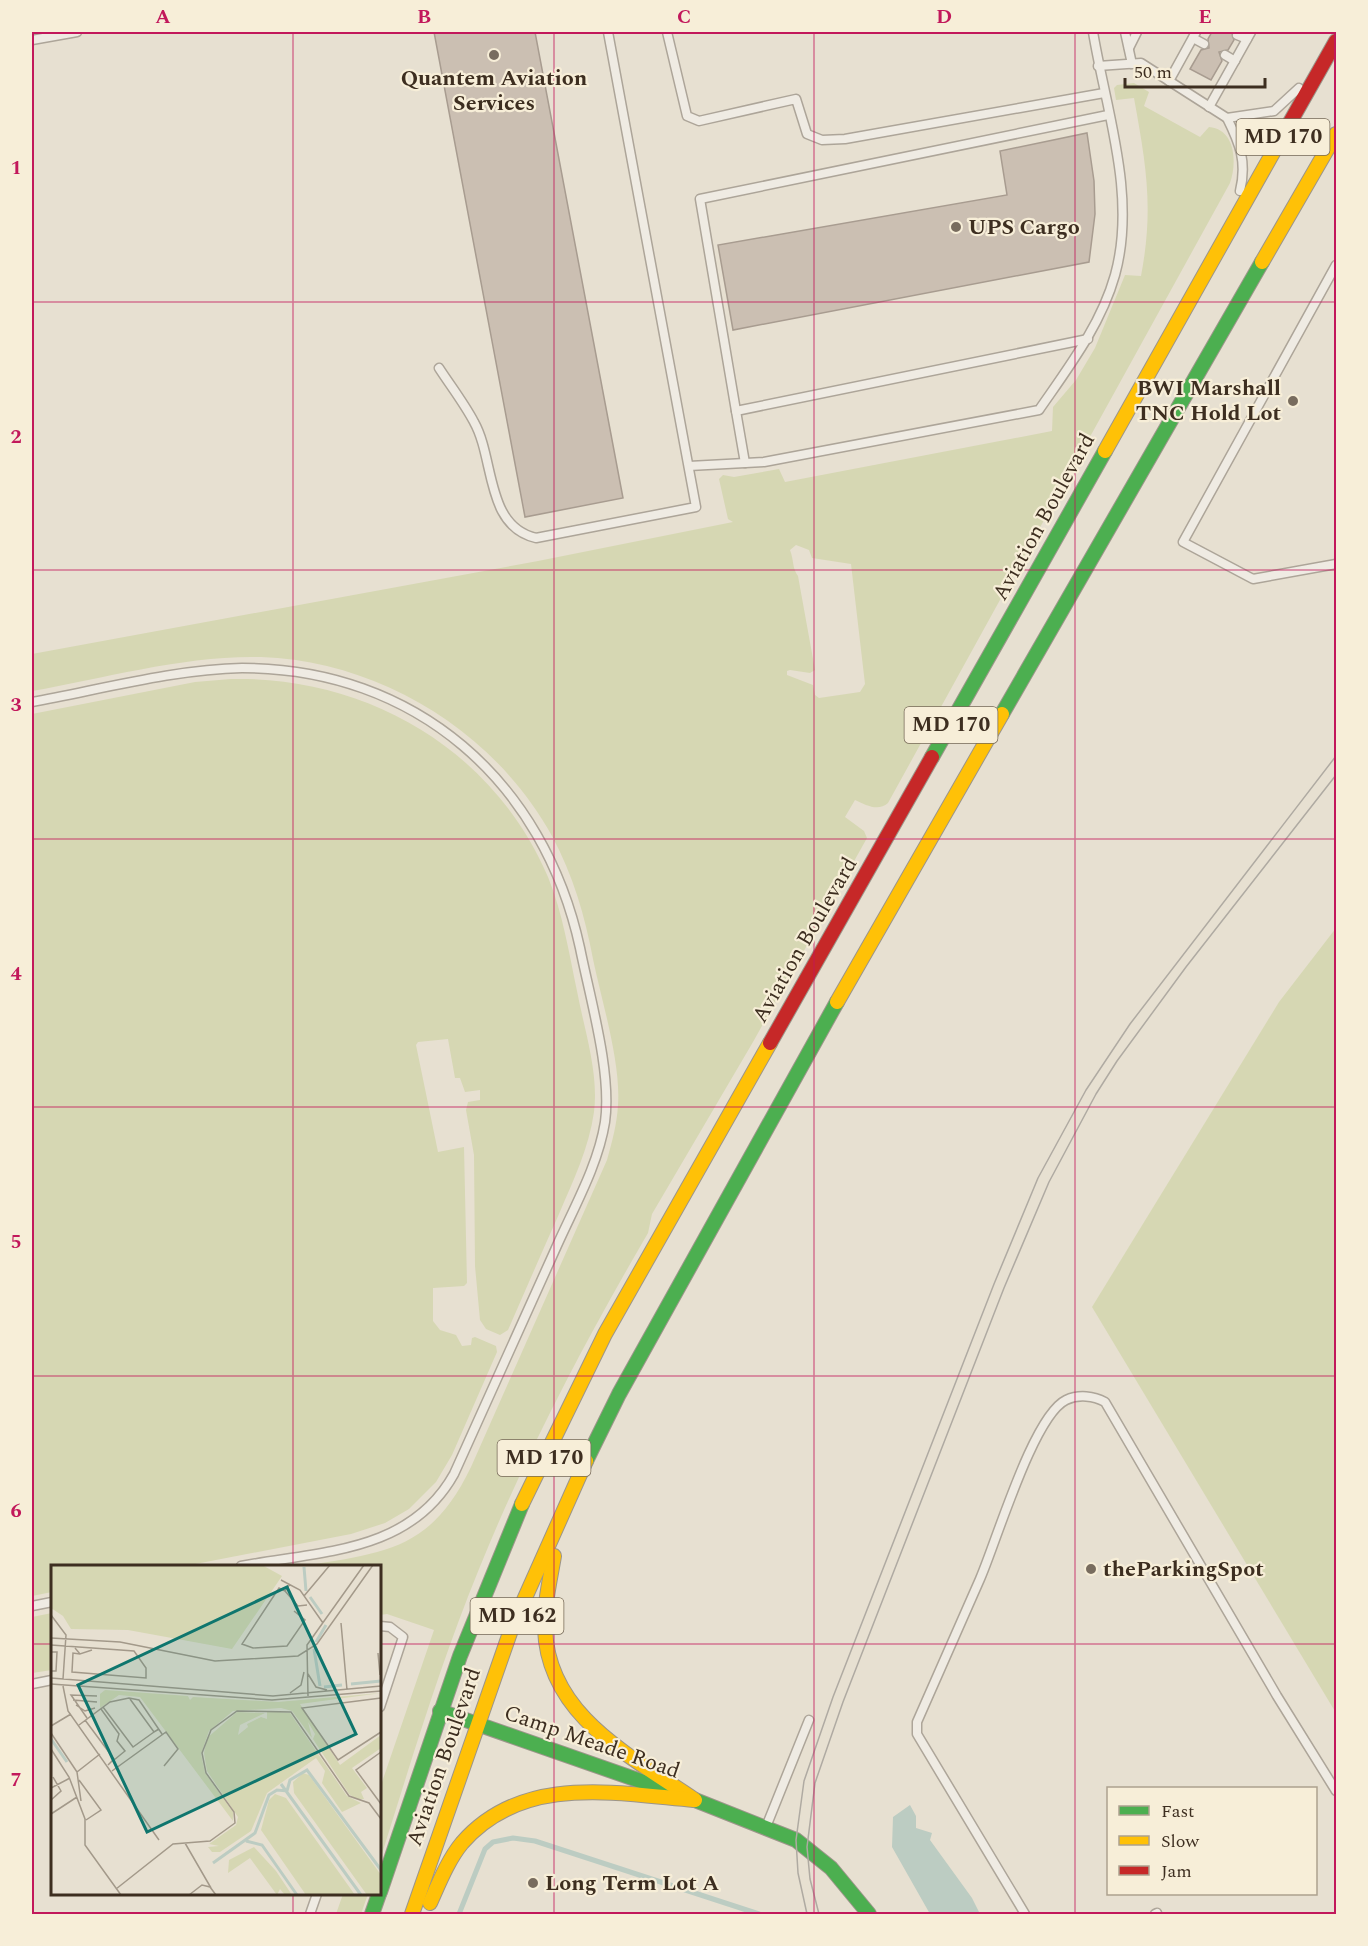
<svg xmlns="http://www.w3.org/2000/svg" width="1368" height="1946" viewBox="0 0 1368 1946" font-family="Spectral,serif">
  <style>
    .green { fill: #d6d7b3; fill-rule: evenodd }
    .water { fill: #bcccc2 }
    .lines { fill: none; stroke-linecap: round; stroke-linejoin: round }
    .stream { stroke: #bcccc2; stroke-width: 5 }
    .building { fill: #cbbfb2; stroke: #a89c90; stroke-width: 1.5 }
    .lane-casing { stroke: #ada599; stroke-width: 11 }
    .fast-casing { stroke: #9c958a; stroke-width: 16 }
    .slow-casing { stroke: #9c958a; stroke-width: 16 }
    .jam-casing { stroke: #9c958a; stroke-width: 16 }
    .lane { stroke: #efebe3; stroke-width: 8 }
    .fast { stroke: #4caf50; stroke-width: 14 }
    .slow { stroke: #ffc107; stroke-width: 14 }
    .jam { stroke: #c62828; stroke-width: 14 }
    .tram { stroke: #afaaa2; stroke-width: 1.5 }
    .grid { fill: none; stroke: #c2185b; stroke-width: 1.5; stroke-opacity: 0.55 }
    .poi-dot { fill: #786c5e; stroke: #f7eed8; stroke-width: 2 }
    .labels { text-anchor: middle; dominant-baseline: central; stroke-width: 4.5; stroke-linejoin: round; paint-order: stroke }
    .shield { fill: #f7eed8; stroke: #756857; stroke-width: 1.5 }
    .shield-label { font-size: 21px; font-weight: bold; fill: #3d2e20 }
    .poi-label { font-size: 22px; font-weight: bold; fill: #3d2e20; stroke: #f7eed8; text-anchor: start }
    .street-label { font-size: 22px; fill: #3d2e20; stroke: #f7eed8 }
    .inset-river { fill: none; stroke: #bcccc2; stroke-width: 3 }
    .inset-road { fill: none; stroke: #a3998a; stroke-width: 1.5 }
    .view { fill: #0f766e; fill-opacity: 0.15; stroke: #0f766e; stroke-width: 3 }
    .inset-edge { fill: none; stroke: #3d2e20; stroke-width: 3 }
    .neatline { fill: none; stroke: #c2185b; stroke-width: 2 }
    .grid-label { font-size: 20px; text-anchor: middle; font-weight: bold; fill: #c2185b }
  </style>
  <rect width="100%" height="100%" fill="#e7e0d1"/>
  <g class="green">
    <path d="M 1134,83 L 1149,92 L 1144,106 L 1200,137 L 1209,127 C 1236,129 1237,164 1230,183 L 888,803 C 878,812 866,805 855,800 L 845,817 L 864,831 L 867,838 L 753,1042 L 652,1214 L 648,1233 C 585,1341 526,1453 479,1569 C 440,1664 411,1762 380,1860 L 380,1788 L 434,1630 L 387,1614 L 380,1615 L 380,1566 L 304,1566 C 387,1552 431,1550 471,1467 L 607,1160 C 612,1142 617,1124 618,1105 C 621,1063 602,1002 593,959 C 585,916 573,875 552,836 C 495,732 380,661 261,657 C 186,655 105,678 32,691 L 32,654 L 538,561 L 733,522 L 728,519 L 719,479 L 723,475 L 734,477 L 779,469 L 785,482 L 1052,431 L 1053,407 L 1076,380 L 1095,348 L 1125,275 L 1141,276 C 1154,208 1146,165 1134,98 L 1116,100 L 1114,88 L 1117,85 ZM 796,545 L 809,550 L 812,558 L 851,564 L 865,684 L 860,692 L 819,698 L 815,695 L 813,685 L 787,675 L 787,671 L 790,670 L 810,673 L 815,670 L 798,576 C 792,568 794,560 790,550 Z"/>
    <path d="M 231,679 C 367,676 494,750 548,877 C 563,914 569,953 577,991 C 584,1029 599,1072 594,1112 C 589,1148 573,1181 559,1214 C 542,1252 525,1291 508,1330 L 500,1335 L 486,1329 L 480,1320 L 475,1266 L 474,1155 L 466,1110 L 468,1102 L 480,1100 L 480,1090 L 465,1092 L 460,1078 L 455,1078 L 448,1039 L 418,1042 L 416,1045 L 438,1152 L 464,1147 L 467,1283 L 464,1286 L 433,1288 L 433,1321 L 440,1330 L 456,1335 L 462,1346 L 471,1345 L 472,1338 L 475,1337 L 496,1346 L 497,1352 L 452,1455 L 436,1482 L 409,1509 L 385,1523 L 351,1534 L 185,1566 L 52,1566 L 52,1592 L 32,1596 L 32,714 L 195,682 Z"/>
    <path d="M 1336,928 L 1336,1713 L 1092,1307 L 1279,1002 Z"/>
    <path d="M 52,1613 L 52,1670 L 32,1673 L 32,1617 Z"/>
    <path d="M 343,1894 L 368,1894 L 361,1914 L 336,1914 Z"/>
  </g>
  <path class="water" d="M 910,1805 L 916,1816 L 916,1828 L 932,1833 L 930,1840 L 972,1898 L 980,1914 L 930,1914 L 892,1847 L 893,1817 Z"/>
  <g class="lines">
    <path class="stream" d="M 459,1914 L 485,1849 L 493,1842 L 513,1838 L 535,1841 L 759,1914"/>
  </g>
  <g class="building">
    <path d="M 434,32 L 535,32 L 623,498 L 525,517 Z"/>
    <path d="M 1212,32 L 1232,32 L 1234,40 L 1228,50 L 1219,52 L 1222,61 L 1211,80 L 1190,69 L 1201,50 L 1209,48 L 1208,39 Z"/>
    <path d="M 1087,133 L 1094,181 L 1095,214 L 1089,262 L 733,330 L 718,245 L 1007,195 L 1000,151 Z"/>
  </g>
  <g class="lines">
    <g class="lane-casing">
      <g id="lane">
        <path d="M 667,32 L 687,116 L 699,121 L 796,99 L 807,134 L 822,140 L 845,139 L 1104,93"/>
        <path d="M 1125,32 L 1132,64"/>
        <path d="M 1237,35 L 1247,39"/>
        <path d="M 1193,38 L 1204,44"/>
        <path d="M 32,40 L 77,32"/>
        <path d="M 1129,48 L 1137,32"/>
        <path d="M 1225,55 L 1235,61"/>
        <path d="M 1098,66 L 1141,63 L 1227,118"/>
        <path d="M 1169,81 L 1196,32"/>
        <path d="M 1209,107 L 1251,32"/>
        <path d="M 1240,191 C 1247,162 1240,144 1227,118 L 1274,111 L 1299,88"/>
        <path d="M 1336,265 L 1183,542 L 1253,579 L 1336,564"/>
        <path d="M 439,368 C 450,385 464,403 474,422 C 495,459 485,526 536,538 L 696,507 L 608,32"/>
        <path d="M 736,411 L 700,199 L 1108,115"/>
        <path d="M 745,463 L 736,411 L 1088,339"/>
        <path d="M 689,466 L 764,462 L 1039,410 C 1068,368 1101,325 1115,275 C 1137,196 1106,110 1093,32"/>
        <path d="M 32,702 C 98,690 176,669 242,668 C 416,668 544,782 580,948 C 590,998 612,1073 605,1122 C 598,1166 573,1209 555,1250 C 521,1325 488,1399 454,1474 C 410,1553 321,1551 241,1566"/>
        <path d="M 32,1606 L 52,1602"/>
        <path d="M 380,1626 L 390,1627 L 403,1637 L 380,1707"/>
        <path d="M 32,1684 L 52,1680"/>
        <path d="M 766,1827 L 809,1720"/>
        <path d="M 310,1914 L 317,1894"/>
        <path d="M 1025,1914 L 917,1734 L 917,1722 C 938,1674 959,1627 980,1579 C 996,1543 1033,1416 1066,1400 C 1079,1394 1094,1396 1105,1402 L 1277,1696 L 1336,1791"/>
        <path d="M 1155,1914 L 1157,1913"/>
      </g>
    </g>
    <g class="fast-casing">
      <g id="fast">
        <path d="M 1002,714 L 1262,262"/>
        <path d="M 932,757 L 1105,451"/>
        <path d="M 586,1461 L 619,1394 L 837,1002"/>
        <path d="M 440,1711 L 695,1800 L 796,1840 L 831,1868 L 869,1914"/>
        <path d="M 380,1892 L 460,1656 L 522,1504"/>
        <path d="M 372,1914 L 379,1894"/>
      </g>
    </g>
    <g class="slow-casing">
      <g id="slow">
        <path d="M 1262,262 L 1336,134"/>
        <path d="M 1105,451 L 1284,133"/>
        <path d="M 837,1002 L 1002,714"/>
        <path d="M 522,1504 L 605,1334 L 770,1043"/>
        <path d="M 554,1556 C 550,1580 544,1604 545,1629 C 548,1716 631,1756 695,1800"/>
        <path d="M 430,1903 C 439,1883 448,1860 462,1843 C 522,1774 614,1793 694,1800"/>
        <path d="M 412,1914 L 512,1627 L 586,1461"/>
      </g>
    </g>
    <g class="jam-casing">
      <g id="jam">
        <path d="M 1284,133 L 1336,41"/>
        <path d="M 770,1043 L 932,757"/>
      </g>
    </g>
    <use href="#lane" class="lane"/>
    <use href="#fast" class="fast"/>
    <use href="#slow" class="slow"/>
    <use href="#jam" class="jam"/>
    <g class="tram">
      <path d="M 807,1914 L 798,1873 L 796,1840 L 804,1781 L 833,1697 L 994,1284 L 1038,1178 L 1086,1090 L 1130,1024 L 1336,756"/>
      <path d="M 819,1914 L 810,1879 L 807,1847 L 815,1783 L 843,1702 L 1004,1288 L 1049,1182 L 1096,1094 L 1117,1061 L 1186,967 L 1336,775"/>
    </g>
  </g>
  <path class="grid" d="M 293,32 L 293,1566M 554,32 L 554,1914M 814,32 L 814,1914M 1075,32 L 1075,1914M 32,302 L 1336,302M 32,570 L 1336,570M 32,839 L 1336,839M 32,1107 L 1336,1107M 32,1376 L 1336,1376M 32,1644 L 52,1644M 380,1644 L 1336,1644M 293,1894 L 293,1914"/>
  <g class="poi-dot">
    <circle cx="494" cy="55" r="6"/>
    <circle cx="956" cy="227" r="6"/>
    <circle cx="1293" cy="401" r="6"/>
    <circle cx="1091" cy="1569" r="6"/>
    <circle cx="533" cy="1883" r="6"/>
  </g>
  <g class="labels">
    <g class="shield">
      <rect x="1236.5" y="119" width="93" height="36" rx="4.5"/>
      <rect x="904.5" y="707" width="93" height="36" rx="4.5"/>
      <rect x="497.5" y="1440" width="93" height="36" rx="4.5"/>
      <rect x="470.5" y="1598" width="93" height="36" rx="4.5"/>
    </g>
    <g class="shield-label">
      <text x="1283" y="137">MD 170</text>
      <text x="951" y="725">MD 170</text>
      <text x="544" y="1458">MD 170</text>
      <text x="517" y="1616">MD 162</text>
    </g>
    <g class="poi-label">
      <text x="494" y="78" text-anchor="middle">Quantem Aviation<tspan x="494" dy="25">Services</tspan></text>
      <text x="968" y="227">UPS Cargo</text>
      <text x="1281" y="388" text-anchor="end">BWI Marshall<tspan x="1281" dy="25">TNC Hold Lot</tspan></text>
      <text x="1103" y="1569">theParkingSpot</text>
      <text x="545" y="1883">Long Term Lot A</text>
    </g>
    <g class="street-label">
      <text transform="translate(1044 517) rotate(-61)">Aviation Boulevard</text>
      <text transform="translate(805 940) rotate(-60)">Aviation Boulevard</text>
      <text transform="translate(592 1742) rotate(19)">Camp Meade Road</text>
      <text transform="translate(444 1757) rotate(-71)">Aviation Boulevard</text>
    </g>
  </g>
  <g transform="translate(51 1565)">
    <rect width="330" height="330" fill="#e7e0d1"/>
    <path d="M 0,0 L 211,0 L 231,11 L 181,84 L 77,65 L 20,64 L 12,51 L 0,43 ZM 54,125 L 137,131 L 139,135 L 142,132 L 227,137 L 330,128 L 249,139 L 289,200 L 330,170 L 330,183 L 301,203 L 316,223 L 310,227 L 313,234 L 305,234 L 298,229 L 262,174 L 264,169 L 257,157 L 261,173 L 241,146 L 230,143 L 182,146 L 158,166 L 150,189 L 154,208 L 182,247 L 182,256 L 89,132 L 68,130 L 49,143 L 49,129 ZM 216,146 L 239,148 L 296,231 L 310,238 L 291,247 L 271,218 L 274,206 L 265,193 L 216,228 L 200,266 L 169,287 L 161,287 L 157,282 L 168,281 L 158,279 L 185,260 L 187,252 L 156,206 L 153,188 L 156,173 L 186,147 L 214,148 L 189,160 L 187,170 L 197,162 L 196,159 L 210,152 L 216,154 ZM 252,208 L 258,210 L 330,310 L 330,330 L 316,330 L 243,228 L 242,217 ZM 224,229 L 235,233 L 304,330 L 255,330 L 210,265 L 218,235 ZM 203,282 L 225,306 L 241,330 L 234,330 L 229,324 L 226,330 L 199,293 L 177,308 L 178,295 Z" fill="#d6d7b3"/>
    <path class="inset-river" d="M 253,2 L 255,26M 259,32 L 271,49M 265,77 L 275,60M 263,84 L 269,121M 300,119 L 330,116M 273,122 L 291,120M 0,174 L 16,197M 230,219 L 310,330M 195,276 L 211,280 L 246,330M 162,298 L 204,268 L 218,230 L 226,225 L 236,226 L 239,215 L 256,205 L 330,305"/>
    <path class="inset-road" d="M 230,15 L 249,25 L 272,58M 239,19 L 234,26 L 228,23 L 191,79 L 202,83 L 236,81 L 254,55 L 243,46M 234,26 L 247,41 L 256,40M 253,31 L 279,0M 0,50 L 15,70 L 12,114M 290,58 L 296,125M 0,73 L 69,77 L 164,96 L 247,91 L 266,79 L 322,0M 0,80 L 83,86 L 95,103 L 95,113 L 21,107 L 22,88 L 29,89M 24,83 L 29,89 L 41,85M 0,87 L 6,87 L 5,106 L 0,106M 327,88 L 329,110M 257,109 L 265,122 L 276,125M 0,113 L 222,131 L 330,121M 0,119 L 221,135 L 330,126M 12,121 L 17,146 L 108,275M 239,128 L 250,120 L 253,107M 257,131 L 256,80 L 313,0M 330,133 L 251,143 L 287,195 L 330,167M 79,134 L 103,167 L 108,164M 22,135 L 46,137M 25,140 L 34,146 L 44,143M 52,142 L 82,182 L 103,167M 50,144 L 68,169 L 66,176 L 74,186 L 63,195M 36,153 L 20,130 L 46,131M 34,155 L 63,194 L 57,200M 28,160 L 59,137 L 78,133 L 88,135 L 111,169M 0,161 L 20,149M 0,168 L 26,207M 0,184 L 18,212 L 34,254 L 34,280 L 70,330M 330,187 L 305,205 L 330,239M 61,206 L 115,167 L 127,184 L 113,201M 28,215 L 50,245 L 35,255M 0,223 L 19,213M 0,235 L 10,226 L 2,212M 30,236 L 26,207 L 49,189M 0,249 L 26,232M 134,278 L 160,323M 65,324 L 122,279 L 159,276 L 184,258 L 183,247 L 155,208 L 151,188 L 160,165 L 186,146 L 240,147 L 298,231 L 318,238 L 330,254M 138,330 L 151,320 L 159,322 L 165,330"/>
    <path class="view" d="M 236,22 L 305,169 L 96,267 L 27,120 Z"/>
    <rect width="330" height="330" class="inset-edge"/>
  </g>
  <rect width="1368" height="1946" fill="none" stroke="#f7eed8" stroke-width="66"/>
  <rect x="1107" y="1787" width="210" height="108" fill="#f7eed8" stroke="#ada18e" stroke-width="1.5"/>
  <rect x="1119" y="1806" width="30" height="9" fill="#4caf50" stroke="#ada18e" stroke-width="1.5"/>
  <text x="1161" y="1817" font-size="18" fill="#3d2e20">Fast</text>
  <rect x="1119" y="1836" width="30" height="9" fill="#ffc107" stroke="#ada18e" stroke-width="1.5"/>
  <text x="1161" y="1847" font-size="18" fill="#3d2e20">Slow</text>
  <rect x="1119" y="1866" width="30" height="9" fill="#c62828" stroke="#ada18e" stroke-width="1.5"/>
  <text x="1161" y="1877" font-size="18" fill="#3d2e20">Jam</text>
  <path d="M1125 78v9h140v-9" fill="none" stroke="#3d2e20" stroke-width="3"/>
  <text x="1134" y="78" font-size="18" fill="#3d2e20" stroke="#f7eed8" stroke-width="4.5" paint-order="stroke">50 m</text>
  <rect x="33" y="33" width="1302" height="1880" class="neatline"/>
  <g class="grid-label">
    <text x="163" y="23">A</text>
    <text x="424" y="23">B</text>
    <text x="684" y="23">C</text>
    <text x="944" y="23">D</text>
    <text x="1205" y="23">E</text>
    <text x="16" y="174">1</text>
    <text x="16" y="443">2</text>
    <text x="16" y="711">3</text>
    <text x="16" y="980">4</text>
    <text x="16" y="1248">5</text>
    <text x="16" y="1517">6</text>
    <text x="16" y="1786">7</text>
  </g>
</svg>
